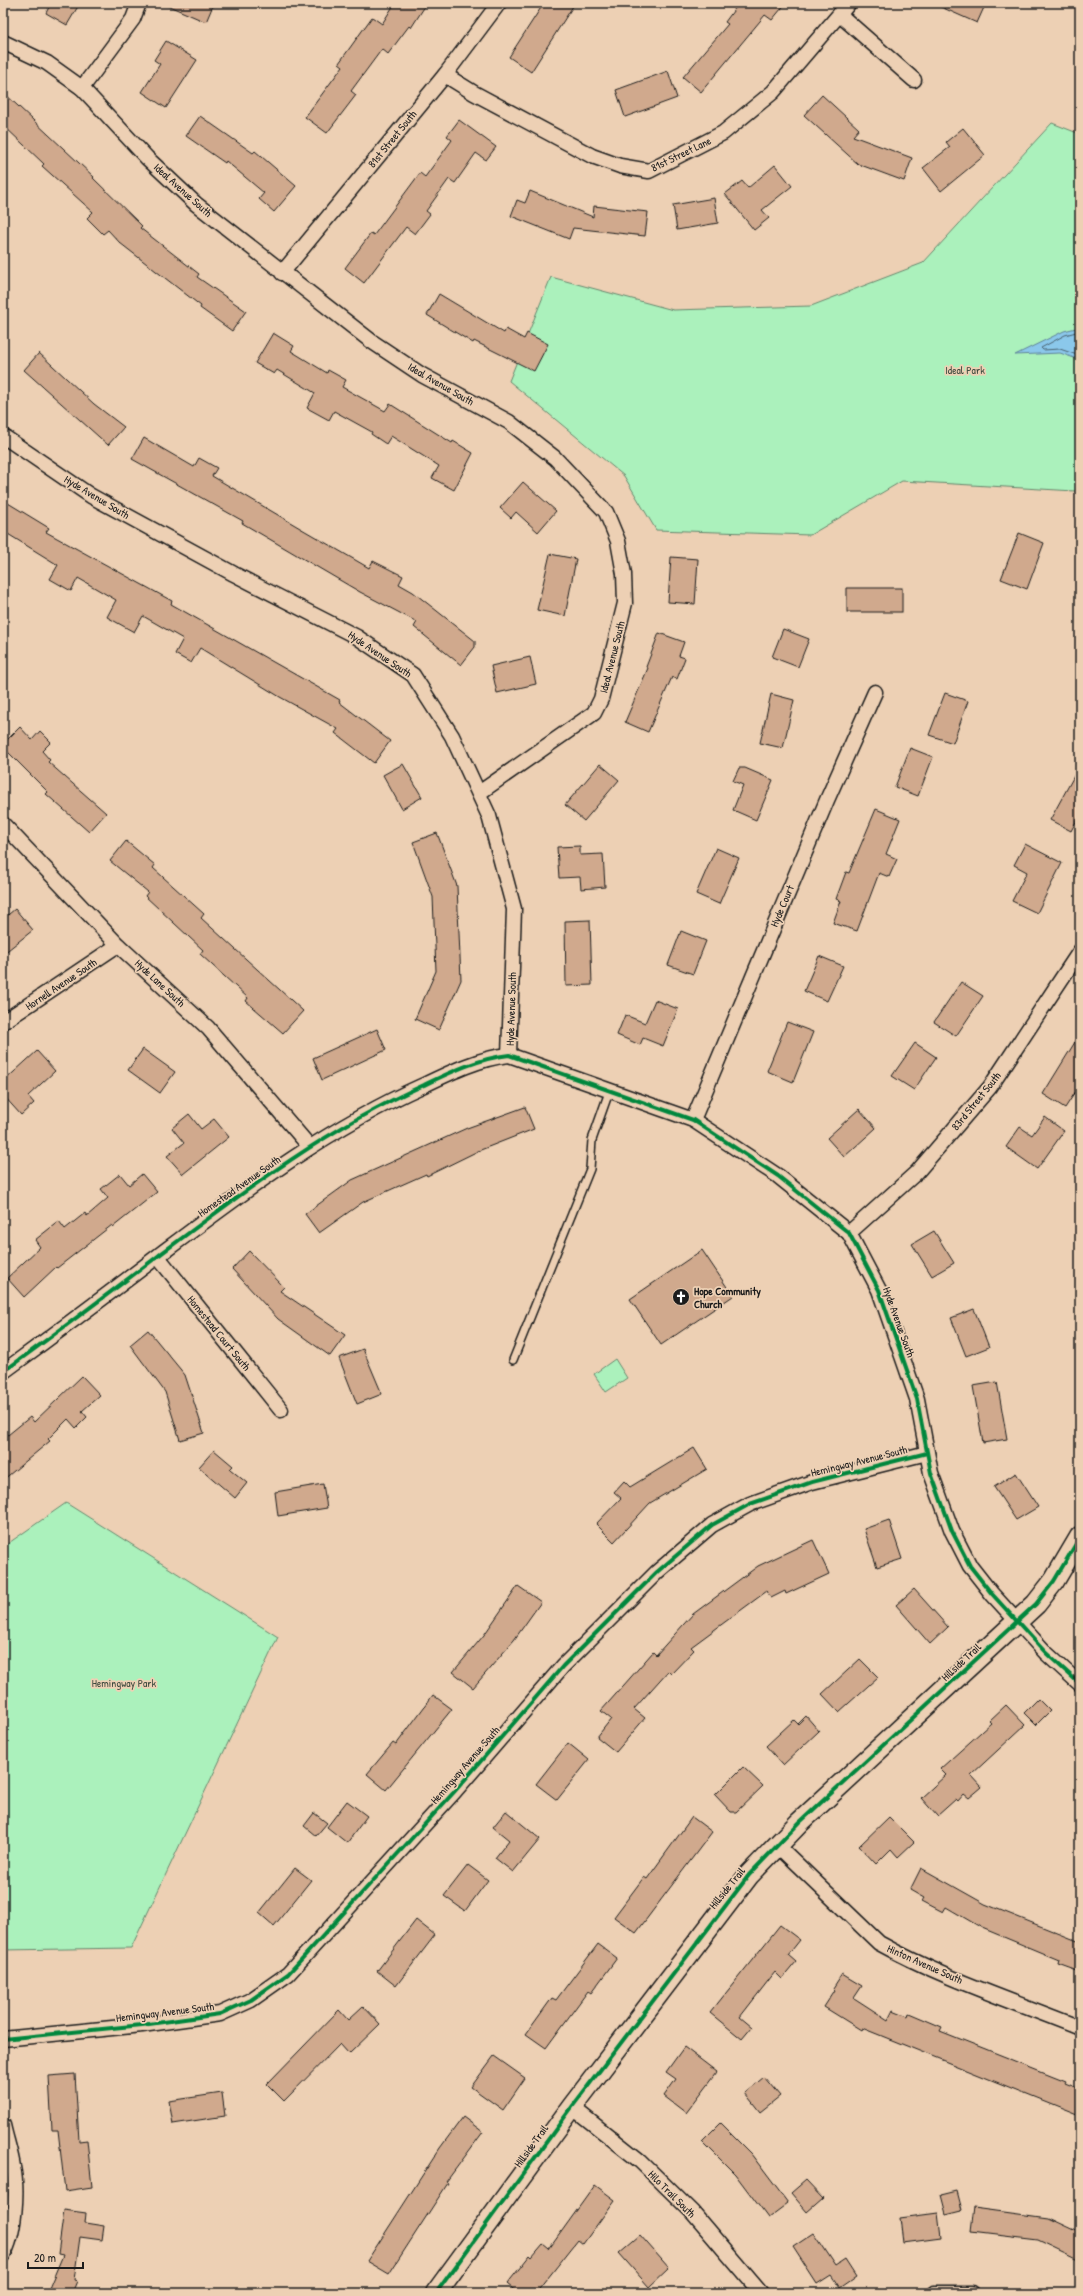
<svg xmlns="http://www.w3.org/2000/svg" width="1083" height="2296" viewBox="0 0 1083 2296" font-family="'Patrick Hand',sans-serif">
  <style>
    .green { fill: #abf1bc; stroke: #64866c }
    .water { fill: #8bc8eb; stroke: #5f8398 }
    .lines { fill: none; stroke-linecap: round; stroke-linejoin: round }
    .shore { stroke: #48616f; stroke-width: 1 }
    .building { fill: #d0a98d; stroke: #1c1c1c }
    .lane-casing { stroke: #1c1c1c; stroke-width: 10 }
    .street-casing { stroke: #1c1c1c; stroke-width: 17 }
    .secondary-casing { stroke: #1c1c1c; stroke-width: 23 }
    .lane { stroke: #edd0b4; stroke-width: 7 }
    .street { stroke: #edd0b4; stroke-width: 14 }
    .secondary { stroke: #edd0b4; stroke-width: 20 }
    .cycleway-casing { stroke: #edd0b4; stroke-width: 6 }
    .cycleway { stroke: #00873e; stroke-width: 4 }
    .labels { text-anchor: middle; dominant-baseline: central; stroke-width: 3.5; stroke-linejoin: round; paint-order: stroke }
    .street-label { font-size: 11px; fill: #1c1c1c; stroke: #edd0b4 }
    .park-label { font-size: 11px; fill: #39473c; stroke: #edd0b4 }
    .poi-label { font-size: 11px; font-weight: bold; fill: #1c1c1c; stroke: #edd0b4; text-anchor: start }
  </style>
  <rect width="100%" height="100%" fill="#edd0b4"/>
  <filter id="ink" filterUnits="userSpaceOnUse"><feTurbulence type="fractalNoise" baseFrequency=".025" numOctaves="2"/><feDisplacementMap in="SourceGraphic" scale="8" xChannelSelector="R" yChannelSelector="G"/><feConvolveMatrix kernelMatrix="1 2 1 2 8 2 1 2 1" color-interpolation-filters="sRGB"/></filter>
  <g filter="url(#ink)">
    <g class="green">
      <path d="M 1052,123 L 1080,134 L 1080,494 L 1075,491 L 902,481 L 810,535 L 656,530 L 624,476 L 509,381 L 551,277 L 673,310 L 811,306 L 923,263 Z"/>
      <path d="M 615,1359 L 627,1378 L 606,1392 L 594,1374 Z"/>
      <path d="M 66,1503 L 278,1637 L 131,1948 L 3,1950 L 3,1547 Z"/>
    </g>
    <path class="water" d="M 1080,327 L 1080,360 L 1060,353 L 1015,355 L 1064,331 Z"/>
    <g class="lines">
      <path class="shore" d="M 1080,331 L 1065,335 L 1041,348 L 1043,350 L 1060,349 L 1080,356"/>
    </g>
    <g class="building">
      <path d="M 51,3 L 80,3 L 67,25 L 46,13 Z"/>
      <path d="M 162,3 L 214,3 L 206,22 Z"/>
      <path d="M 395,3 L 427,3 L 411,28 L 409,26 L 388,54 L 382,49 L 351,91 L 356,95 L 327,133 L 305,117 L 343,66 L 339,63 L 372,17 L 382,24 Z"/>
      <path d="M 544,3 L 575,3 L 531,72 L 509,57 Z"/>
      <path d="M 739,3 L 786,3 L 772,20 L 765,15 L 701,92 L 683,77 L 728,24 L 725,22 Z"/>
      <path d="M 932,3 L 986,3 L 977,23 Z"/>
      <path d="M 166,41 L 197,60 L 166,108 L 142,92 L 160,64 L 154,60 Z"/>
      <path d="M 668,71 L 677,98 L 625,117 L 616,90 Z"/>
      <path d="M 3,92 L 94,177 L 93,178 L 142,226 L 140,228 L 199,274 L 197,277 L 246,311 L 232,331 L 200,308 L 201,306 L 120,243 L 108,230 L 103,234 L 87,218 L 93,212 L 42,166 L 44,164 L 3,125 Z"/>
      <path d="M 822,95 L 859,129 L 853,136 L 912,158 L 904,181 L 858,164 L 804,115 Z"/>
      <path d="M 200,116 L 253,153 L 255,151 L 296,186 L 274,212 L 259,199 L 264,193 L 226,161 L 225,163 L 186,136 Z"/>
      <path d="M 459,120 L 496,147 L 486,160 L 476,153 L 455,183 L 449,179 L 426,211 L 430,214 L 415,234 L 406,227 L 364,283 L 345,268 L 371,233 L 374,235 L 420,173 L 425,177 L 452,140 L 447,136 Z"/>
      <path d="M 963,128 L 985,155 L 941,191 L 923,168 L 950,147 L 946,142 Z"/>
      <path d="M 775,165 L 792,186 L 762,210 L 769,218 L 754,230 L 725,194 L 742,181 L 748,188 Z"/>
      <path d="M 530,191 L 593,217 L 594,206 L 648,212 L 645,236 L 573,228 L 569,239 L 511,216 L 517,200 L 525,203 Z"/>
      <path d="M 714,198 L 718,223 L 677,230 L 673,205 Z"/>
      <path d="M 439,294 L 504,333 L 506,329 L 524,339 L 527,333 L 548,344 L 534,371 L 474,341 L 473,343 L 427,315 Z"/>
      <path d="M 273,333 L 294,346 L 291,351 L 327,373 L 328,370 L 346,380 L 342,387 L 385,411 L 390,404 L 452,443 L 453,441 L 473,453 L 454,490 L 432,478 L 439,466 L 391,436 L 386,444 L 371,434 L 372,432 L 334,411 L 329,420 L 307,408 L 315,393 L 277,370 L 274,374 L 255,363 Z"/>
      <path d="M 39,353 L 94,404 L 124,427 L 108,445 L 24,370 Z"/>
      <path d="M 144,438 L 194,467 L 199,458 L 217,468 L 212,476 L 300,528 L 369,568 L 373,561 L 403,576 L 399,584 L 413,592 L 475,641 L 475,647 L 461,665 L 414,627 L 417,622 L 360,592 L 242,523 L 243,521 L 132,459 Z"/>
      <path d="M 523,482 L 556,511 L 538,532 L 516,512 L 511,518 L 500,508 Z"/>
      <path d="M 3,500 L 49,528 L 46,532 L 172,601 L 171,604 L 340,700 L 339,702 L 390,741 L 374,763 L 335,733 L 338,729 L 280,697 L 200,648 L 191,663 L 175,654 L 183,639 L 143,616 L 134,632 L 107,617 L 116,600 L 78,578 L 71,591 L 50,579 L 58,565 L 3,531 Z"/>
      <path d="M 1019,533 L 1044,543 L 1027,589 L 1001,579 Z"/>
      <path d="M 550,554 L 576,559 L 565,616 L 537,610 Z"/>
      <path d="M 671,557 L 698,559 L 695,604 L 668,602 Z"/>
      <rect x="847" y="588" width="55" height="24"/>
      <path d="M 783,629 L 809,639 L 798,667 L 772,657 Z"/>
      <path d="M 659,633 L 684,642 L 679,656 L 685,658 L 677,679 L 672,677 L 648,732 L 625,722 L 648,668 L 646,667 Z"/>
      <path d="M 530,657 L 536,684 L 497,693 L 491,666 Z"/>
      <path d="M 945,693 L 968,701 L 953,743 L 929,735 Z"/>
      <path d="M 771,694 L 794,700 L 783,748 L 760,743 Z"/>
      <path d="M 20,727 L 32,740 L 40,731 L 51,742 L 42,751 L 50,760 L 48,762 L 106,813 L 89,832 L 46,794 L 48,792 L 3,747 L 3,744 Z"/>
      <path d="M 910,748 L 933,757 L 918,796 L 895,787 Z"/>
      <path d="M 403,764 L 422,797 L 402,809 L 383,775 Z"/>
      <path d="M 600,764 L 619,780 L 584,821 L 565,805 Z"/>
      <path d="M 1080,765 L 1080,814 L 1071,831 L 1050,820 Z"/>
      <path d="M 739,768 L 745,768 L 773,780 L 756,820 L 733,810 L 743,785 L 733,781 Z"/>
      <path d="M 876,809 L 900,819 L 886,854 L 897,859 L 889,877 L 879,873 L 857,931 L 833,923 L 841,901 L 836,899 L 846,872 L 849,873 Z"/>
      <path d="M 437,833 L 457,886 L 461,980 L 439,1030 L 415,1019 L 436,971 L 433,897 L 413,842 Z"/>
      <path d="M 126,841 L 155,865 L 153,868 L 204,914 L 201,918 L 303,1011 L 283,1033 L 246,1001 L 248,998 L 200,954 L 203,950 L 145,896 L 148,892 L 110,861 Z"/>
      <path d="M 1025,844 L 1062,863 L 1037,913 L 1012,901 L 1027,872 L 1014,865 Z"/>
      <path d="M 580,846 L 580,855 L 603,854 L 605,887 L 581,889 L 580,877 L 559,878 L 557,847 Z"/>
      <path d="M 716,848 L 739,858 L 719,904 L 696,894 Z"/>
      <path d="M 15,909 L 33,930 L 3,954 L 3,919 Z"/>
      <path d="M 590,920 L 592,985 L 566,986 L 565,921 Z"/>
      <path d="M 681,931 L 706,941 L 693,974 L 668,965 Z"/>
      <path d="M 819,956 L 843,966 L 827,1001 L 804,991 Z"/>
      <path d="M 961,982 L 983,996 L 956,1036 L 934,1022 Z"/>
      <path d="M 655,1000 L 678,1009 L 663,1046 L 643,1038 L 640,1045 L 617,1035 L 625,1015 L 645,1023 Z"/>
      <path d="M 787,1022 L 813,1032 L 793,1082 L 767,1071 Z"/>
      <path d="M 377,1029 L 386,1050 L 322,1080 L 313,1058 Z"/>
      <path d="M 1080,1034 L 1080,1085 L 1065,1108 L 1043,1094 Z"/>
      <path d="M 915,1043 L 936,1057 L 914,1090 L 892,1076 Z"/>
      <path d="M 143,1049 L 175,1072 L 160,1093 L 128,1070 Z"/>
      <path d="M 37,1051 L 55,1071 L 28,1096 L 34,1103 L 21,1115 L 3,1095 L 3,1082 Z"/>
      <path d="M 525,1107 L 534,1129 L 478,1151 L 427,1176 L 426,1174 L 363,1202 L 319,1233 L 305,1214 L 352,1180 L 467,1128 Z"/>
      <path d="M 859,1109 L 876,1128 L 844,1157 L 827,1138 Z"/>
      <path d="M 189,1114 L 201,1129 L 214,1119 L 229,1137 L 183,1174 L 167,1156 L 184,1143 L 172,1128 Z"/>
      <path d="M 1045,1117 L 1064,1131 L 1037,1169 L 1006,1147 L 1020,1127 L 1032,1135 Z"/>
      <path d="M 120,1174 L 129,1185 L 142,1174 L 157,1192 L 113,1227 L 112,1225 L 57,1268 L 56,1267 L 24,1297 L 7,1278 L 40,1247 L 35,1240 L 59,1221 L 65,1229 L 85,1213 L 87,1216 L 108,1198 L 101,1189 Z"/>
      <path d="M 934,1231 L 954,1263 L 932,1276 L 912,1244 Z"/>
      <path d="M 702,1250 L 733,1296 L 661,1345 L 630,1299 Z"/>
      <path d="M 249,1251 L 284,1287 L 280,1291 L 345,1335 L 330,1356 L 278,1319 L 232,1269 Z"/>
      <path d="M 974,1309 L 989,1347 L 966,1356 L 951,1318 Z"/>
      <path d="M 148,1330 L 185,1375 L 204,1433 L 180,1440 L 165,1392 L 130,1345 Z"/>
      <path d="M 363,1349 L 382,1394 L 357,1404 L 339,1358 Z"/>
      <path d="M 82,1376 L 100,1395 L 82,1411 L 87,1417 L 76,1428 L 68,1419 L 48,1439 L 50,1441 L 3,1480 L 3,1439 L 30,1417 L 34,1422 Z"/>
      <path d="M 997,1382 L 1007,1439 L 983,1443 L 973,1386 Z"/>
      <path d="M 694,1448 L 707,1469 L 650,1503 L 614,1542 L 596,1524 L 621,1498 L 614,1492 L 624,1481 L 630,1487 Z"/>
      <path d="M 214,1450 L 233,1466 L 230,1469 L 247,1483 L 235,1498 L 199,1467 Z"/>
      <path d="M 1016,1473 L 1038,1507 L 1016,1520 L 994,1487 Z"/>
      <path d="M 323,1484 L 327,1508 L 278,1516 L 275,1492 Z"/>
      <path d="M 889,1520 L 902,1559 L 877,1567 L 864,1529 Z"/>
      <path d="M 813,1540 L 829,1574 L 786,1594 L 785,1591 L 771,1598 L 767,1591 L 691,1647 L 694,1650 L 671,1674 L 668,1671 L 634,1709 L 645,1718 L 616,1752 L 597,1737 L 611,1719 L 601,1711 L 653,1652 L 656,1655 L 693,1614 L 758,1566 Z"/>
      <path d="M 518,1586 L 541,1602 L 514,1640 L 473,1688 L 453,1672 L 484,1635 Z"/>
      <path d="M 914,1589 L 948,1627 L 930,1644 L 896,1605 Z"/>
      <path d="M 860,1659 L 878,1677 L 839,1712 L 822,1694 Z"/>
      <path d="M 433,1695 L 452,1709 L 386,1790 L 367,1774 L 393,1743 L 396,1745 Z"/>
      <path d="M 1038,1699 L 1050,1711 L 1036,1725 L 1024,1713 Z"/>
      <path d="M 1006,1705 L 1025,1725 L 971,1775 L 982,1787 L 969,1798 L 964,1794 L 958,1801 L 956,1799 L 937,1816 L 921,1798 L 946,1775 L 940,1769 L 991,1723 L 989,1721 Z"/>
      <path d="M 806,1716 L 819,1731 L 783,1765 L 766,1746 L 794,1720 L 798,1724 Z"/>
      <path d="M 568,1743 L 589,1760 L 557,1800 L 536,1784 Z"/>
      <path d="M 743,1767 L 763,1786 L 736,1812 L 731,1812 L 715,1795 Z"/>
      <path d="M 347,1801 L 367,1816 L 347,1843 L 327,1827 Z"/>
      <path d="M 506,1811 L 540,1839 L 513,1872 L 495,1858 L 509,1840 L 493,1827 Z"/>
      <path d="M 314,1813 L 327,1823 L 316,1836 L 304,1826 Z"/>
      <path d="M 692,1817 L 712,1832 L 636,1933 L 614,1917 L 644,1877 L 647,1879 Z"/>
      <path d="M 889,1817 L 914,1842 L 898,1857 L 891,1849 L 876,1864 L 859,1846 Z"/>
      <path d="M 468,1865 L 488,1880 L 465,1911 L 444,1896 Z"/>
      <path d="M 295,1868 L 311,1880 L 274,1926 L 259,1913 Z"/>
      <path d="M 921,1868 L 985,1904 L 1080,1942 L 1080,1972 L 1058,1964 L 1059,1960 L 982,1928 L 946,1907 L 943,1912 L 922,1901 L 924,1898 L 910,1890 Z"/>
      <path d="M 416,1920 L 435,1935 L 396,1986 L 377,1971 Z"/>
      <path d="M 780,1925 L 800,1940 L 788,1955 L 796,1962 L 782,1979 L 775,1972 L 740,2017 L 752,2027 L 742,2039 L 710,2013 Z"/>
      <path d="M 598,1944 L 617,1958 L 591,1993 L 588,1991 L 546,2048 L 526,2034 L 552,1998 L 556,2000 Z"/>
      <path d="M 842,1974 L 862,1986 L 854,1998 L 888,2020 L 893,2010 L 908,2016 L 909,2013 L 942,2027 L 940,2031 L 1066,2081 L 1065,2083 L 1080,2089 L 1080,2103 L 1076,2114 L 862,2028 L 861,2030 L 824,2007 L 835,1990 L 833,1988 Z"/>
      <path d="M 363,2006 L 380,2024 L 349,2054 L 340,2044 L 284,2101 L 267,2084 L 339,2010 L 348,2020 Z"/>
      <path d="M 684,2047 L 717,2072 L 686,2113 L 664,2096 L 676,2079 L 666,2072 Z"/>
      <path d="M 494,2056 L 525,2078 L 503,2110 L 471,2087 Z"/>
      <path d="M 75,2074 L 79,2141 L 87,2140 L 92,2187 L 65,2191 L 58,2130 L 52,2130 L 49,2076 Z"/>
      <path d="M 764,2077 L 780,2096 L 760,2112 L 745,2093 Z"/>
      <path d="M 222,2093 L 225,2116 L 173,2124 L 169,2101 Z"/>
      <path d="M 463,2117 L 483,2132 L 446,2182 L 448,2183 L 389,2274 L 367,2261 L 440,2148 Z"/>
      <path d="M 720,2123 L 751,2154 L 788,2203 L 768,2218 L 735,2174 L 702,2141 Z"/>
      <path d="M 806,2180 L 823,2198 L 807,2212 L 791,2193 Z"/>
      <path d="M 595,2185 L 615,2200 L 583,2244 L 578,2240 L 536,2293 L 518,2293 L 507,2284 L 530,2255 L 532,2257 L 543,2244 L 549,2249 Z"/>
      <path d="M 957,2191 L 962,2210 L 946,2214 L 941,2195 Z"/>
      <path d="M 974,2207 L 1048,2217 L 1080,2232 L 1080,2260 L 1038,2240 L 971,2232 Z"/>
      <path d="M 64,2210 L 86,2213 L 85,2223 L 104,2226 L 102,2240 L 80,2237 L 74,2280 L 77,2281 L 72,2293 L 47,2293 L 63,2255 L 58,2254 Z"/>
      <path d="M 938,2213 L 941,2238 L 903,2243 L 900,2218 Z"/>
      <path d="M 814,2233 L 836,2266 L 845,2260 L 856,2277 L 840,2288 L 831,2275 L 817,2284 L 793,2247 Z"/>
      <path d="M 640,2235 L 669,2268 L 649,2287 L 619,2253 Z"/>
    </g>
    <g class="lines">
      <g class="lane-casing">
        <path id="lane" d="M 513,1360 L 590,1169 L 592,1140 L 609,1092"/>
      </g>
      <g class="street-casing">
        <g id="street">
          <path d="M 840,15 L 914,80"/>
          <path d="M 3,42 L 47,63 L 82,88 L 147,158 L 196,204 L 371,341 L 422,375 L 509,422 L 555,458 L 606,512 L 618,541 L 624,574 L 625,603 L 601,699 L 594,713 L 479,793"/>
          <path d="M 445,75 L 474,93 L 592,156 L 620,166 L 649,171 L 723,133 L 773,92 L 849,3"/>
          <path d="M 82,88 L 133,19 L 139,3"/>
          <path d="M 282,273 L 445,75 L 499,3"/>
          <path d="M 3,436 L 91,496 L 234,574 L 357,637 L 413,675 L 452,736 L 489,816 L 514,909 L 509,1055"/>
          <path d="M 3,824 L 118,945 L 208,1028 L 310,1147"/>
          <path d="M 3,1022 L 118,945"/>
          <path d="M 693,1120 L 827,800 L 875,692"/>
          <path d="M 849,1233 L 917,1172 L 990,1087 L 1080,951"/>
          <path d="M 158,1257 L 281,1410"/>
          <path d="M 3,1372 C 55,1334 107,1295 158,1256 C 242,1193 327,1128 424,1085 C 451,1072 480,1058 509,1055 L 693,1120 L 778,1176 L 849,1233 L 879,1290 L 917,1399 L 931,1473 L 952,1531 L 970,1566 L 992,1594 L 1046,1653 L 1080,1684"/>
          <path d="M 777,1845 L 879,1943 C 942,1978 1013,2001 1080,2028"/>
          <path d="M 3,2039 L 142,2025 L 220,2014 L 251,2000 L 288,1974 L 455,1791 L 563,1666 L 657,1572 L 712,1525 L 750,1504 L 812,1482 L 927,1453"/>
          <path d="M 572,2107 L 640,2161 L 692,2212 L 761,2293"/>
          <path d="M 3,2125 C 6,2139 11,2153 13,2167 C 18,2190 15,2235 3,2255"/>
          <path d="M 934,2293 L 972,2293"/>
        </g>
      </g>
      <g class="secondary-casing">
        <path id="secondary" d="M 436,2293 L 572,2107 L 749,1875 L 800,1822 L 1036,1604 L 1054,1581 L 1080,1537"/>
      </g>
      <use href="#lane" class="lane"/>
      <use href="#street" class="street"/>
      <use href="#secondary" class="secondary"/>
      <g class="cycleway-casing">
        <g id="cycleway">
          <path d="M 3,1372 C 55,1334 107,1295 158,1256 C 242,1193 327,1128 424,1085 C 451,1072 480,1058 509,1055 L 693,1120 L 778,1176 L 849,1233 L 879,1290 L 917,1399 L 931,1473 L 952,1531 L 970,1566 L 992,1594 L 1046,1653 L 1080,1684"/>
          <path d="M 3,2039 L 142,2025 L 220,2014 L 251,2000 L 288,1974 L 455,1791 L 563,1666 L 657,1572 L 712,1525 L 750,1504 L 812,1482 L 927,1453"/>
          <path d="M 436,2293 L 572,2107 L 749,1875 L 800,1822 L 1036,1604 L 1054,1581 L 1080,1537"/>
        </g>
      </g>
      <use href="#cycleway" class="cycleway"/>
    </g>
  </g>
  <defs>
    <g id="church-disc" transform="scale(0.9)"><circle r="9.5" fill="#1c1c1c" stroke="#edd0b4"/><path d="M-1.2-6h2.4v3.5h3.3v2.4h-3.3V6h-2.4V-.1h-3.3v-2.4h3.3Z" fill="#fff"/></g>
  </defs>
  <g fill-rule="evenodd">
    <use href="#church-disc" x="681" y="1297"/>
  </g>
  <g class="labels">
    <g class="street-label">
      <text transform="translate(392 139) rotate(-51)">81st Street South</text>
      <text transform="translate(681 154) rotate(-26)">81st Street Lane</text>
      <text transform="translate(183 190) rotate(42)">Ideal Avenue South</text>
      <text transform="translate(441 384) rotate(30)">Ideal Avenue South</text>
      <text transform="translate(97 497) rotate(31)">Hyde Avenue South</text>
      <text transform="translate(380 654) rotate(34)">Hyde Avenue South</text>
      <text transform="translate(612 657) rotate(-76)">Ideal Avenue South</text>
      <text transform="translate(782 906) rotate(-67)">Hyde Court</text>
      <text transform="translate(160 983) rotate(43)">Hyde Lane South</text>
      <text transform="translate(61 984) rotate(-34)">Hornell Avenue South</text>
      <text transform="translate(511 1009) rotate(-88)">Hyde Avenue South</text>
      <text transform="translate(976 1101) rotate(-51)">83rd Street South</text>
      <text transform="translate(239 1186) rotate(-35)">Homestead Avenue South</text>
      <text transform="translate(899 1322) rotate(70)">Hyde Avenue South</text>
      <text transform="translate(219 1333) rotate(51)">Homestead Court South</text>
      <text transform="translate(859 1461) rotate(-14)">Hemingway Avenue South</text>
      <text transform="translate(961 1662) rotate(-43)">Hillside Trail</text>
      <text transform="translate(465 1765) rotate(-49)">Hemingway Avenue South</text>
      <text transform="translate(727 1888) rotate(-51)">Hillside Trail</text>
      <text transform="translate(925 1964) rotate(24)">Hinton Avenue South</text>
      <text transform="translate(165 2012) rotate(-7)">Hemingway Avenue South</text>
      <text transform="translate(531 2146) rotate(-54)">Hillside Trail</text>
      <text transform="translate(672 2194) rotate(45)">Hilo Trail South</text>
    </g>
    <g class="park-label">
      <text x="965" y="370">Ideal Park</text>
      <text x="124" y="1683">Hemingway Park</text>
    </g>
    <g class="poi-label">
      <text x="694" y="1291">Hope Community<tspan x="694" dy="13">Church</tspan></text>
    </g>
  </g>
  <rect width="1083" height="2296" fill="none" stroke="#edd0b4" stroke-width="16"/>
  <rect x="8" y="8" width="1067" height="2280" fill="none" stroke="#1c1c1c" stroke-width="1.5" filter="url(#ink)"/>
  <path d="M28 2262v6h55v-6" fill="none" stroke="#1c1c1c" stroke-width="2"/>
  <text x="34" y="2262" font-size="12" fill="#1c1c1c" stroke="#edd0b4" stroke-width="3" paint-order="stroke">20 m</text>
</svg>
